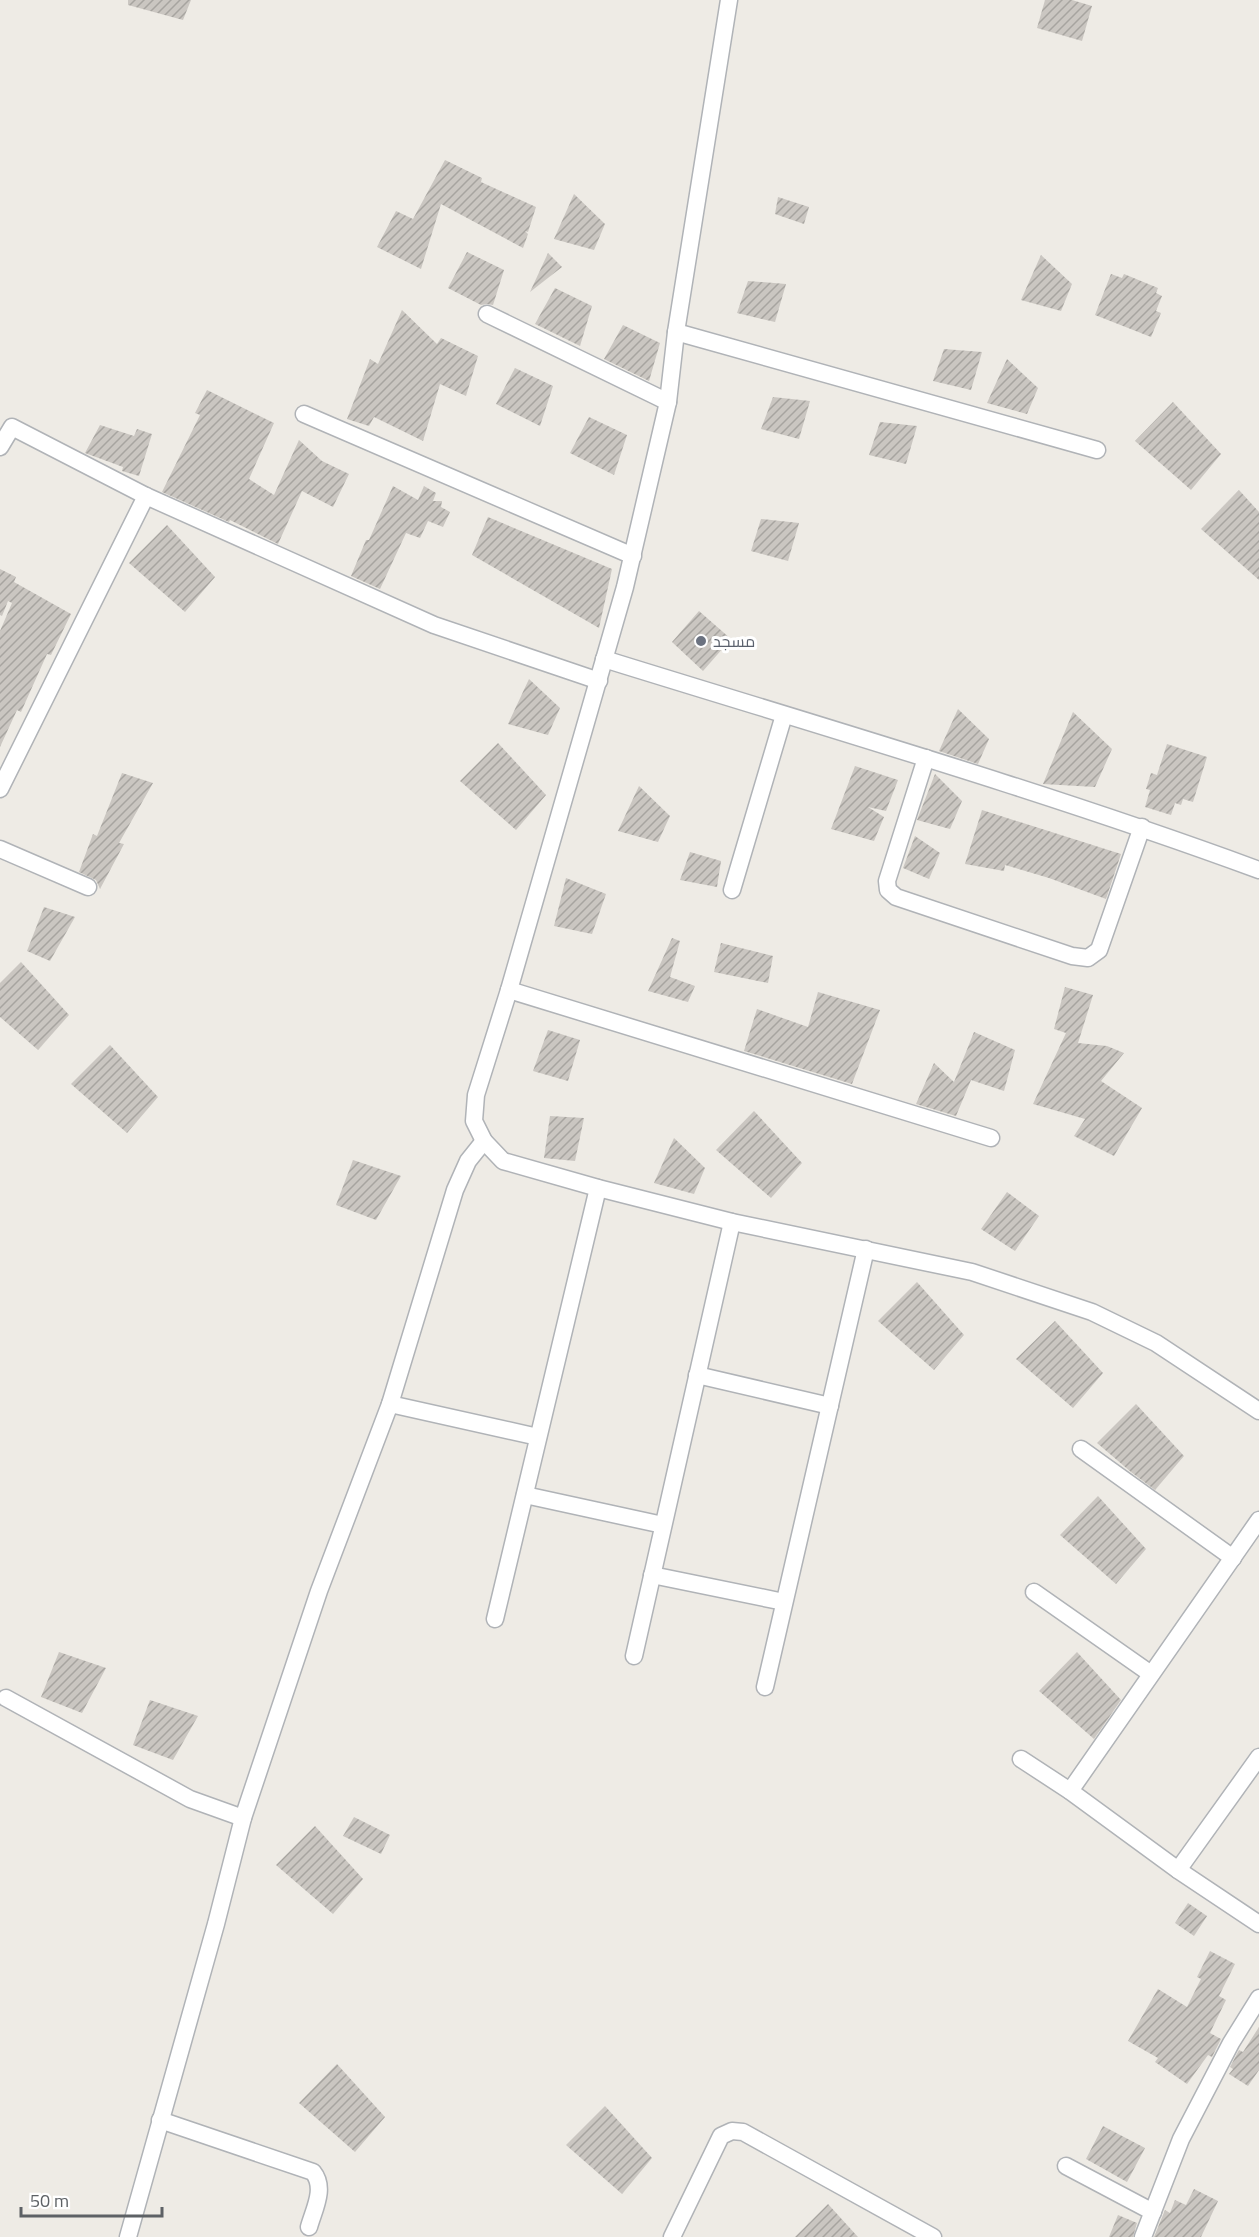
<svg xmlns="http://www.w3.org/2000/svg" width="1259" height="2237" viewBox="0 0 1259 2237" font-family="'Titillium Web',Cairo,sans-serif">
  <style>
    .building { fill: url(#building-hatch) }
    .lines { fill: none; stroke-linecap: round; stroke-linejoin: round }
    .street-casing { stroke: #b0b3b7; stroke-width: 19 }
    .street { stroke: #fff; stroke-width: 16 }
    .worship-dot { fill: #6b7280; stroke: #fff; stroke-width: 2 }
    .labels { text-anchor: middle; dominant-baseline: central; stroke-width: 6; stroke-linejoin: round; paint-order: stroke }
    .worship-label { font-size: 16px; fill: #5b616d; stroke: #fff; text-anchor: start }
  </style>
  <defs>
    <pattern id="building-hatch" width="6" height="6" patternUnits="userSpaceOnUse" patternTransform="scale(1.5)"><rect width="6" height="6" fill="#cac6c1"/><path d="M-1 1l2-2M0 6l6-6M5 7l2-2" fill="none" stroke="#a7a4a0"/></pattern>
  </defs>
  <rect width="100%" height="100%" fill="#eeebe5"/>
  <g class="building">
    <path d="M 128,0 L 191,0 L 183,20 L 128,5 Z"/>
    <path d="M 1045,0 L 1072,0 L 1092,6 L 1082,41 L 1037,28 Z"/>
    <path d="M 445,160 L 482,178 L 481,182 L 536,207 L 528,232 L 525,231 L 528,234 L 523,248 L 441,204 L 421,269 L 377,247 L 396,211 L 413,219 Z"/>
    <path d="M 574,194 L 605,224 L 594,250 L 554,239 Z"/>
    <path d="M 778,197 L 809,207 L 804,224 L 775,214 Z"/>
    <path d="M 467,252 L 504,270 L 493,305 L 487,304 L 481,305 L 448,288 Z"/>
    <path d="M 548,253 L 562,267 L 530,292 Z"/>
    <path d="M 1041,255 L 1072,284 L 1061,311 L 1021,300 Z"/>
    <path d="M 1111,274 L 1122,278 L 1124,274 L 1158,288 L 1156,293 L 1162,296 L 1156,311 L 1161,313 L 1151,337 L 1095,315 Z"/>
    <path d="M 748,281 L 786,284 L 775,322 L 737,313 Z"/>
    <path d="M 555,288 L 592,306 L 580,346 L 535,324 Z"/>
    <path d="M 402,310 L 437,344 L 441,338 L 478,356 L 466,396 L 440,384 L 423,441 L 374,417 L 369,426 L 347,419 L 370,359 L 378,364 Z"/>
    <path d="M 623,325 L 660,343 L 649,381 L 604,359 Z"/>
    <path d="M 944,349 L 982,352 L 971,390 L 933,381 Z"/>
    <path d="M 1007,359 L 1038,388 L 1027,414 L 987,403 Z"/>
    <path d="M 515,368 L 553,386 L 540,426 L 496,404 Z"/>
    <path d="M 207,390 L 274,423 L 249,479 L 274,495 L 299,440 L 322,461 L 349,474 L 333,507 L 302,491 L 278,544 L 230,520 L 229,522 L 162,492 L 200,415 L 195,413 Z"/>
    <path d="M 773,397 L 810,401 L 799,439 L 761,429 Z"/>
    <path d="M 1173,402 L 1221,454 L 1191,490 L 1135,441 Z"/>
    <path d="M 589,417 L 627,435 L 614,475 L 570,453 Z"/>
    <path d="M 880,422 L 917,426 L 906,464 L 869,455 Z"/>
    <path d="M 100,425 L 134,436 L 137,429 L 152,434 L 139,476 L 122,471 L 123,467 L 85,453 Z"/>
    <path d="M 393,486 L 418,500 L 424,486 L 436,493 L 433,501 L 442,501 L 441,507 L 450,512 L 443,527 L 428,521 L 420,538 L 406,533 L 380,589 L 351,576 L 366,540 L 369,540 Z"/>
    <path d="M 1239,490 L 1259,512 L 1259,580 L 1201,529 Z"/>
    <path d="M 488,517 L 612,569 L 599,628 L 472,555 Z"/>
    <path d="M 761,519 L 799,523 L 788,561 L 751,551 Z"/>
    <path d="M 167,525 L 215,577 L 185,612 L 129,563 Z"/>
    <path d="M 0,569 L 16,577 L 14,582 L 71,614 L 51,655 L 47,654 L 21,712 L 17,710 L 0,747 L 0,631 L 12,603 L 8,601 L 2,616 L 0,615 Z"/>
    <path d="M 699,611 L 731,639 L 703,671 L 672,642 Z"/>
    <path d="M 529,679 L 560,708 L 548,735 L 508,724 Z"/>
    <path d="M 958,709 L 989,739 L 978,764 L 939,751 Z"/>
    <path d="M 1073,712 L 1112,749 L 1095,787 L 1043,784 Z"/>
    <path d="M 498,743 L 546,795 L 516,830 L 460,781 Z"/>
    <path d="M 1167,744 L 1207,757 L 1193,802 L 1183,799 L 1181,805 L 1175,803 L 1171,815 L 1145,807 L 1150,790 L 1146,789 L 1151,773 L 1157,775 Z"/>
    <path d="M 855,766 L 898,780 L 886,811 L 868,807 L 884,817 L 874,841 L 831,829 Z"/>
    <path d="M 122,773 L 153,783 L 119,843 L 124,844 L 100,889 L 96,880 L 79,872 L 93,834 L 97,836 Z"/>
    <path d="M 935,774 L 962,801 L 950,829 L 917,820 Z"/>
    <path d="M 639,786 L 670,816 L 658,842 L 618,831 Z"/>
    <path d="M 982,810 L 1121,854 L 1106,899 L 1049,878 L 1005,865 L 1004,871 L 965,864 Z"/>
    <path d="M 915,836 L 940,853 L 929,879 L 903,868 Z"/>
    <path d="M 690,852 L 721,861 L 717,887 L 680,880 Z"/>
    <path d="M 566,878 L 606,894 L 592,934 L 554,926 Z"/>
    <path d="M 44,907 L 75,917 L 50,961 L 27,951 Z"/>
    <path d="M 672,938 L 680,941 L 670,977 L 695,986 L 688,1002 L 648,991 Z"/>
    <path d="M 721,943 L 773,956 L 768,983 L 714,972 Z"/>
    <path d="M 21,962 L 69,1015 L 38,1050 L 0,1017 L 0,983 Z"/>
    <path d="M 1065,987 L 1093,995 L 1078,1043 L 1107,1046 L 1124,1053 L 1101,1081 L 1142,1108 L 1114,1156 L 1074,1136 L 1085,1119 L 1033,1104 L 1066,1033 L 1054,1029 Z"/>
    <path d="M 818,992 L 880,1010 L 852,1084 L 744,1051 L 757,1009 L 808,1027 Z"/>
    <path d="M 548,1030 L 580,1040 L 568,1081 L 533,1071 Z"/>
    <path d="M 974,1032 L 1015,1050 L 1004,1091 L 971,1080 L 956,1116 L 916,1104 L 934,1063 L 954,1082 Z"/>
    <path d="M 110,1045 L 158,1097 L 127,1133 L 71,1084 Z"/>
    <path d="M 754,1111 L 802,1163 L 771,1198 L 716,1150 Z"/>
    <path d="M 550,1116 L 584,1118 L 575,1161 L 544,1158 Z"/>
    <path d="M 674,1138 L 705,1168 L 694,1194 L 654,1183 Z"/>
    <path d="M 353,1160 L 401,1176 L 376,1220 L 336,1205 Z"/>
    <path d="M 1007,1192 L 1039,1216 L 1015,1251 L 981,1229 Z"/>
    <path d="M 917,1282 L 964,1335 L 934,1370 L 878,1321 Z"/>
    <path d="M 1055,1321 L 1103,1373 L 1073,1408 L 1016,1359 Z"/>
    <path d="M 1136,1404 L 1184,1456 L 1155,1490 L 1131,1472 L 1097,1443 Z"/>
    <path d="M 1098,1496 L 1146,1549 L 1116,1584 L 1060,1535 Z"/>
    <path d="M 59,1652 L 106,1668 L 82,1713 L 41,1697 Z"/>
    <path d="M 1077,1652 L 1121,1700 L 1094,1739 L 1039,1691 Z"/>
    <path d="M 150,1700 L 198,1716 L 173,1760 L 133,1745 Z"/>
    <path d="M 354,1817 L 390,1835 L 381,1854 L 343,1836 Z"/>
    <path d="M 315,1826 L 363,1879 L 333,1914 L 276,1865 Z"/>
    <path d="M 1188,1903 L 1207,1916 L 1194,1936 L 1175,1923 Z"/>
    <path d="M 1210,1951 L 1235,1964 L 1219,1996 L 1226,2000 L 1210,2033 L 1221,2039 L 1212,2057 L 1208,2055 L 1187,2084 L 1155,2062 L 1158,2058 L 1128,2041 L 1158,1989 L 1187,2007 L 1201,1979 L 1197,1977 Z"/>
    <path d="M 1259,2027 L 1259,2070 L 1248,2086 L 1229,2074 L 1233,2069 L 1230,2067 L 1239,2050 L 1243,2052 Z"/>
    <path d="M 337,2064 L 385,2117 L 355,2152 L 299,2103 Z"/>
    <path d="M 605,2106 L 652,2158 L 622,2194 L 566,2145 Z"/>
    <path d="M 1103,2126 L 1145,2148 L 1127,2182 L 1086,2159 Z"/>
    <path d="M 1194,2189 L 1218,2201 L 1201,2237 L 1154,2237 L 1165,2210 L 1170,2213 L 1175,2200 L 1186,2205 Z"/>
    <path d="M 828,2204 L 858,2237 L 795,2237 Z"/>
    <path d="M 1118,2215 L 1137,2223 L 1133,2237 L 1109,2237 Z"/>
  </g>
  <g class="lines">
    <g class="street-casing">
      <g id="street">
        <path d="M 729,0 L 676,332 L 668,402 L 625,587 L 509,990 L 476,1095 L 474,1121 L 484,1141 L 503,1161 L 598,1188 L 732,1222 L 972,1272 L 1092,1312 L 1156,1343 L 1259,1411"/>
        <path d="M 487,314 L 668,402"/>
        <path d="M 676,332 L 1097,450"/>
        <path d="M 304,414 L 633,556"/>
        <path d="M 0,447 L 12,427 L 146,496 L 434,625 L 599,681"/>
        <path d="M 604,659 C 823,727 1044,791 1259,870"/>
        <path d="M 926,758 L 887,881 L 888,890 L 896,897 L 1072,956 L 1088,958 L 1099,950 L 1142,827"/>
        <path d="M 0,789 L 146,496"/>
        <path d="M 0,849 L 88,887"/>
        <path d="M 732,890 L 784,715"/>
        <path d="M 509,990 L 991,1138"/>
        <path d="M 697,1375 L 830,1406"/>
        <path d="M 390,1404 L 538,1437"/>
        <path d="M 1081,1449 L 1233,1558"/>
        <path d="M 525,1495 L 663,1525"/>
        <path d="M 652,1575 L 784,1602"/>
        <path d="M 1034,1592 L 1151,1674"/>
        <path d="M 495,1619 L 598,1188"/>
        <path d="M 634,1656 L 732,1222"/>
        <path d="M 765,1687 L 866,1249"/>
        <path d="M 6,1698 L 190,1799 L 243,1818"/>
        <path d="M 1021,1759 L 1070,1791 L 1178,1870 L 1259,1924"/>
        <path d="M 1070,1791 L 1259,1520"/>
        <path d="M 1178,1870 L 1259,1757"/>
        <path d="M 160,2120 L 313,2172 C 326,2188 314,2209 309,2227"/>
        <path d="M 1066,2166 L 1153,2212"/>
        <path d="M 128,2237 L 216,1924 L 243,1818 L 319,1591 L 390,1404 L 455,1190 L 468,1161 L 484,1141"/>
        <path d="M 672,2237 L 721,2136 L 732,2131 L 743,2132 L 933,2237"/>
        <path d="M 1143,2237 L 1181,2139 L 1231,2043 L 1259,1998"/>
      </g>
    </g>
    <use href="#street" class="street"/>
  </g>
  <circle class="worship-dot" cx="701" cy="641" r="6"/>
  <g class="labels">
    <g class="worship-label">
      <text x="713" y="641">مسجد</text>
    </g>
  </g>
  <path d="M21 2207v9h141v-9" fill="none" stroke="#5d6165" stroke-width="3"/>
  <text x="30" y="2207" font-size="18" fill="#5d6165" stroke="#ffffff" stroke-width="4.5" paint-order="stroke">50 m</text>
</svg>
